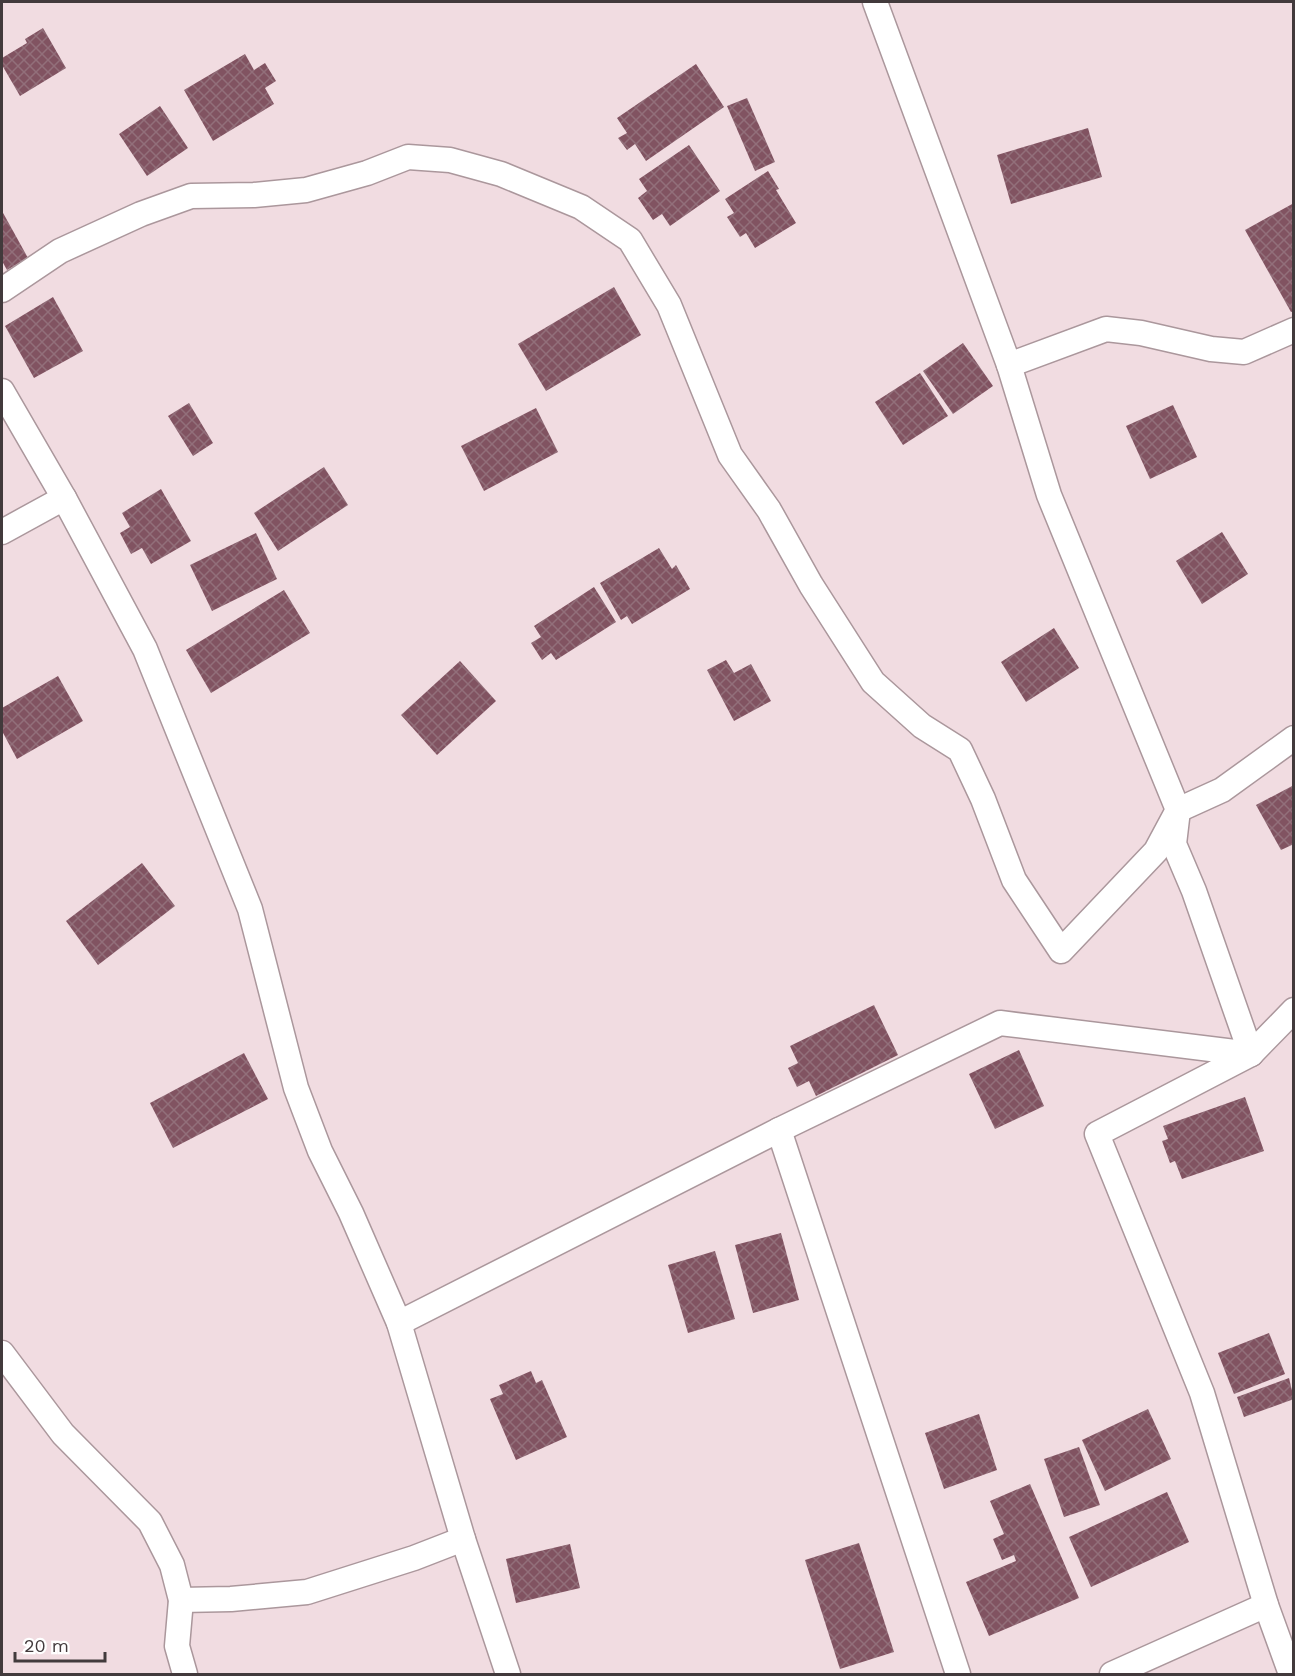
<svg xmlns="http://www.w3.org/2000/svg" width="1295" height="1676" viewBox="0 0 1295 1676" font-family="'Work Sans',sans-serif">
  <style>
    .building { fill: url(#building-cross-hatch) }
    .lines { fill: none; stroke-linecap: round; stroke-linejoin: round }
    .street-casing { stroke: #ab979c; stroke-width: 27 }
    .street { stroke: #fff; stroke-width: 24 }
  </style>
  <defs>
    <pattern id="building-cross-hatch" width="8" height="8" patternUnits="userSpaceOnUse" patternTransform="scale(1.5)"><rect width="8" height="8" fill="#815361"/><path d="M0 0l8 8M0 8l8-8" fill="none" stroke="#926f7a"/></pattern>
  </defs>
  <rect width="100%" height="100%" fill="#f1dce1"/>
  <g class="building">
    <path d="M 43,28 L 66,68 L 20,96 L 2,65 L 2,58 L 27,43 L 25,39 Z"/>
    <path d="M 245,54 L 254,70 L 265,63 L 276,81 L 265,88 L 274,104 L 213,141 L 184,90 Z"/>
    <path d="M 696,64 L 724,107 L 646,161 L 635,144 L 627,150 L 618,138 L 627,133 L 617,118 Z"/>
    <path d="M 747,98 L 775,162 L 755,171 L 727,106 Z"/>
    <path d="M 160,106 L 188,148 L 147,176 L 119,134 Z"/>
    <path d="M 1088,128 L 1102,177 L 1011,204 L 997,155 Z"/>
    <path d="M 689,145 L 720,191 L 670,226 L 662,214 L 653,220 L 638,198 L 647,191 L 639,179 Z"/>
    <path d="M 768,171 L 779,189 L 776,190 L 796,223 L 755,248 L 746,233 L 740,237 L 727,217 L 734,213 L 725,199 Z"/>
    <path d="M 1294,203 L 1294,311 L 1291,312 L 1245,230 Z"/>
    <path d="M 2,211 L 28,258 L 7,270 L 2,261 Z"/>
    <path d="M 614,287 L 641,335 L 546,391 L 518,344 Z"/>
    <path d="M 53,297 L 83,351 L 34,378 L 5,326 Z"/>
    <path d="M 963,343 L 993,386 L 953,414 L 923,371 Z"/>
    <path d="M 920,373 L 948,416 L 903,445 L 875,402 Z"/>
    <path d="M 189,403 L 213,443 L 193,456 L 168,416 Z"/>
    <path d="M 1173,405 L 1197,457 L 1150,479 L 1126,426 Z"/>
    <path d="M 536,408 L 558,452 L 484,491 L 461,446 Z"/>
    <path d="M 324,467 L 348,505 L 278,551 L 254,513 Z"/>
    <path d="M 161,489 L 191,541 L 151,564 L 142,548 L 131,554 L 120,533 L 130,527 L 122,513 Z"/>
    <path d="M 1222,532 L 1248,574 L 1202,604 L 1176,561 Z"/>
    <path d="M 256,533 L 277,579 L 212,611 L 190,565 Z"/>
    <path d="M 659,548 L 672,569 L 676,565 L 690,589 L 632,624 L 627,616 L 621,620 L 600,583 Z"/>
    <path d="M 594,587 L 616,622 L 556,660 L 551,653 L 542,660 L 531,643 L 541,637 L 534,626 Z"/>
    <path d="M 284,590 L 310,633 L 211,693 L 186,650 Z"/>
    <path d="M 1054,628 L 1079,668 L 1026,702 L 1001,662 Z"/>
    <path d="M 726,660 L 734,673 L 751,664 L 771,701 L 734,721 L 707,670 Z"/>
    <path d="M 460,661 L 496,701 L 437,755 L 401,715 Z"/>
    <path d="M 58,676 L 83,721 L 17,759 L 2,731 L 2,708 Z"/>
    <path d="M 1294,785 L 1294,844 L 1281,850 L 1256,805 Z"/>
    <path d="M 142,863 L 175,906 L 98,965 L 66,921 Z"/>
    <path d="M 874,1005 L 898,1055 L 816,1096 L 809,1081 L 797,1087 L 788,1068 L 798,1063 L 790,1046 Z"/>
    <path d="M 1019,1050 L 1044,1106 L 995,1129 L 969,1074 Z"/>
    <path d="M 244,1053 L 268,1099 L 173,1148 L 150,1103 Z"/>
    <path d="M 1245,1097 L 1264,1151 L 1182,1179 L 1175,1161 L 1170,1163 L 1162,1141 L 1168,1139 L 1163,1126 Z"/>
    <path d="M 781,1233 L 799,1300 L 753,1313 L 735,1245 Z"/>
    <path d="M 715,1251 L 735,1319 L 688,1333 L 668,1265 Z"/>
    <path d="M 1269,1333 L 1285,1374 L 1234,1394 L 1218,1353 Z"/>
    <path d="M 531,1371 L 536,1383 L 542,1380 L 567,1437 L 516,1460 L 490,1399 L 503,1394 L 499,1385 Z"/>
    <path d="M 1289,1378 L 1294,1399 L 1244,1417 L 1237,1397 Z"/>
    <path d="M 1148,1409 L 1171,1459 L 1105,1491 L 1082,1440 Z"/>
    <path d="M 979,1414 L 997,1470 L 944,1489 L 925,1433 Z"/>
    <path d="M 1079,1447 L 1100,1505 L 1064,1517 L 1044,1459 Z"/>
    <path d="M 1030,1484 L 1079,1598 L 989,1636 L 966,1582 L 1016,1561 L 1014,1555 L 1002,1560 L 993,1539 L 1004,1534 L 990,1501 Z"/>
    <path d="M 1167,1492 L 1189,1542 L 1091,1587 L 1069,1537 Z"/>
    <path d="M 859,1543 L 894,1652 L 840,1669 L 805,1560 Z"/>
    <path d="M 570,1544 L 580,1588 L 516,1603 L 506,1559 Z"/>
  </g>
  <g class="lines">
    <g class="street-casing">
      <g id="street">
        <path d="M 875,2 L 1009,365 L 1049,495 L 1178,810 L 1174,844 L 1194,891 L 1251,1054"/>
        <path d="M 2,290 L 60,251 L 141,214 L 191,196 L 254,195 L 306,190 L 367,173 L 408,157 L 450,160 L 501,174 L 581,207 L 630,240 L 669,305 L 730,455 L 769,510 L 811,585 L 873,682 L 922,726 L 960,750 L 983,799 L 1014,880 L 1061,951 L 1156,851 L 1178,810 L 1222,790 L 1294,738"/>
        <path d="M 1009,365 L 1106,329 L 1141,333 L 1211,349 L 1244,352 L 1294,330"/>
        <path d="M 2,391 L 64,498 L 145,649 L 250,909 L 296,1088 L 320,1151 L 351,1213 L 399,1323 L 463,1539 L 508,1674"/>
        <path d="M 2,532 L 64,498"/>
        <path d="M 779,1130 L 958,1674"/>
        <path d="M 399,1323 L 779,1130 L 1000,1023 L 1251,1054"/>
        <path d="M 2,1353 L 63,1434 L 150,1522 L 172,1565 L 181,1600 L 177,1646 L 185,1674"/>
        <path d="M 181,1600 L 231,1599 L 307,1592 L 414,1558 L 463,1539"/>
        <path d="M 1112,1674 L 1266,1605"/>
        <path d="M 1291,1674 L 1266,1605 L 1202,1393 L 1097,1134 L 1251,1054 L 1294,1010"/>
      </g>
    </g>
    <use href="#street" class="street"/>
  </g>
  <rect width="1295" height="1676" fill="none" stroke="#423a3c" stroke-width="6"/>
  <path d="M15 1652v9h90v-9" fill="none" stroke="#423a3c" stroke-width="3"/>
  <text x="24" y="1652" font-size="18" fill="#423a3c" stroke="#ffffff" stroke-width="4.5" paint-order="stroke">20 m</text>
</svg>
